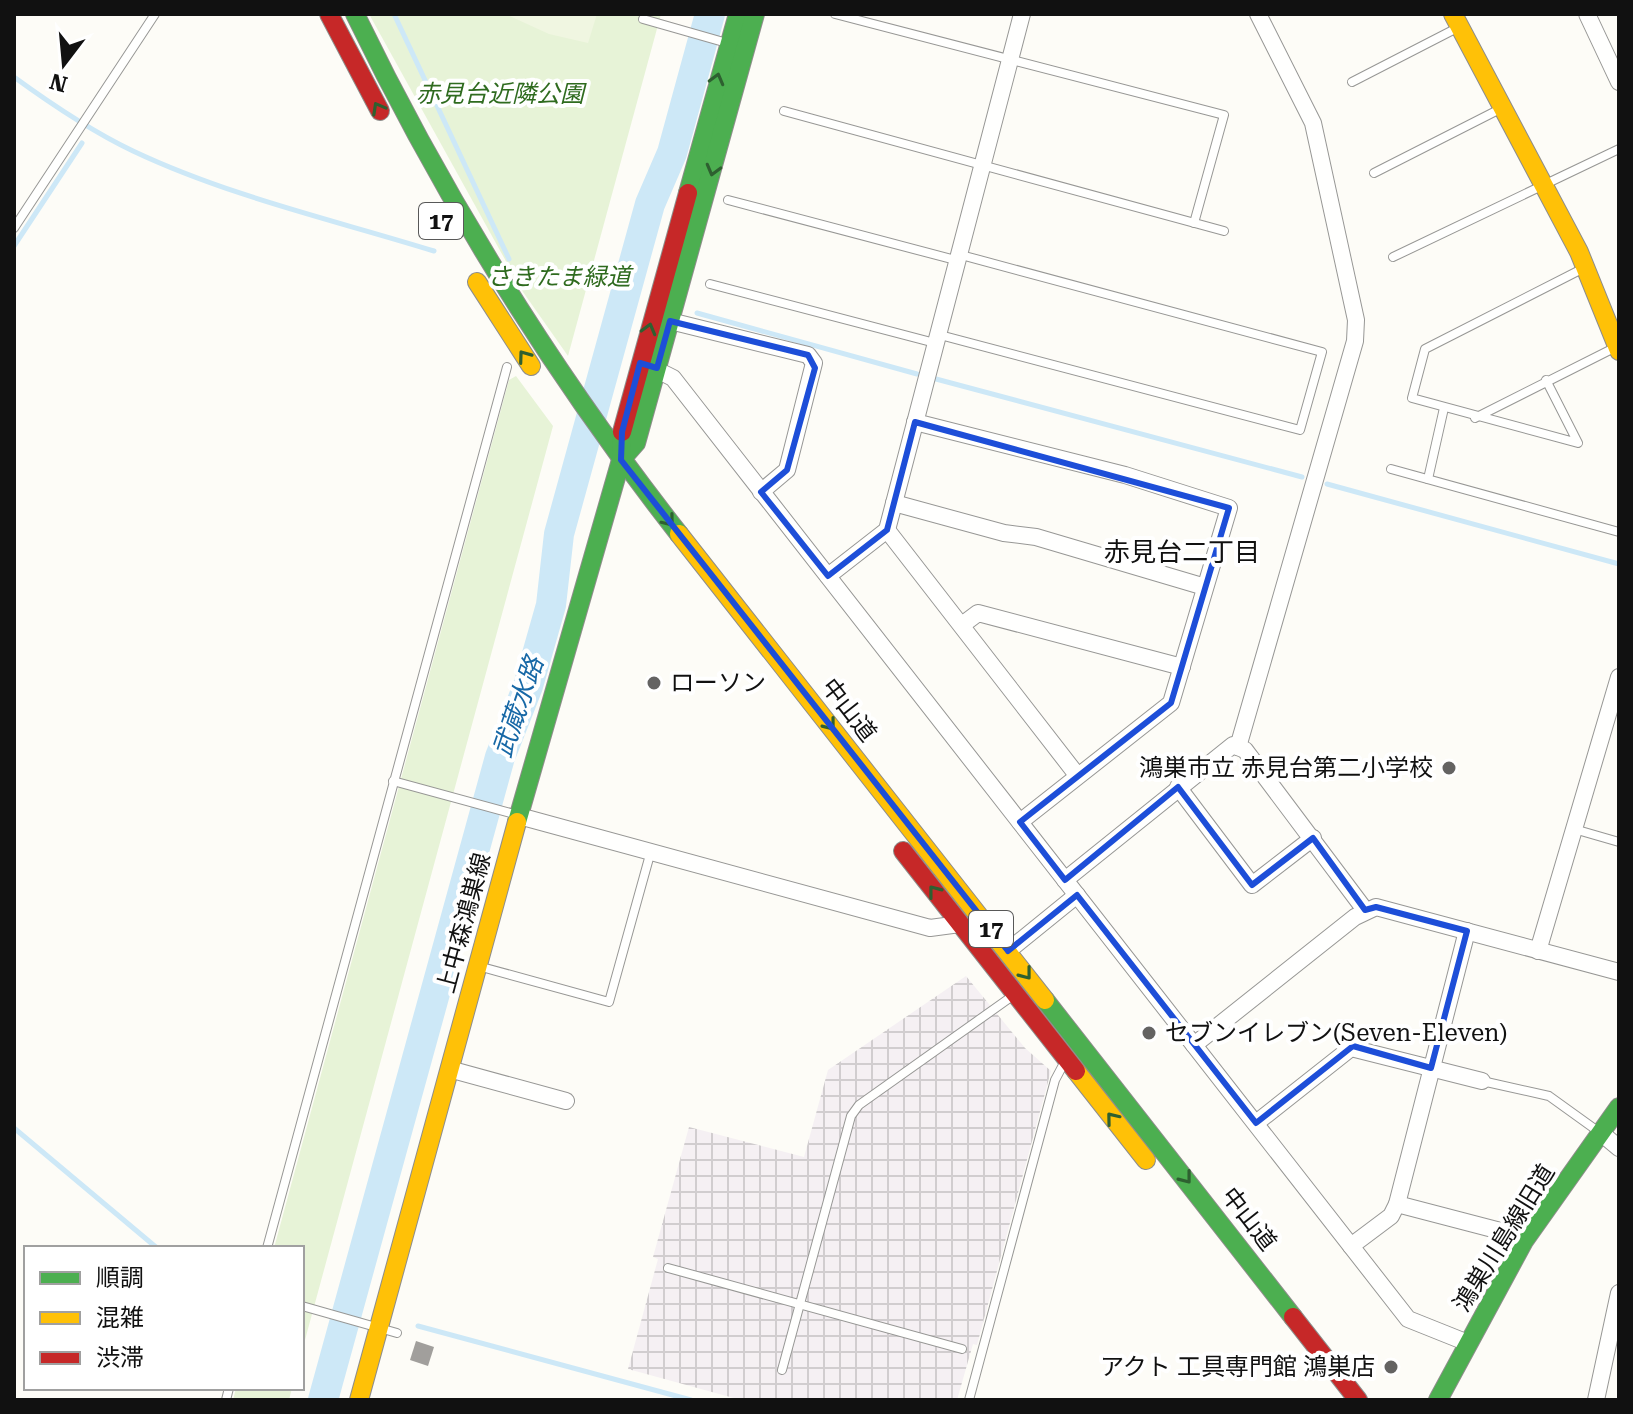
<svg xmlns="http://www.w3.org/2000/svg" width="1633" height="1414" viewBox="0 0 1633 1414" font-family="'Roboto Serif','Noto Sans JP',serif">
  <style>
    .industrial { fill: url(#industrial-grid) }
    .park { fill: #e7f3d7 }
    .pitch { fill: #f0f6e1 }
    .lines { fill: none; stroke-linecap: round; stroke-linejoin: round }
    .stream { stroke: #cde8f7; stroke-width: 5 }
    .river { stroke: #cde8f7; stroke-width: 30 }
    .building { fill: #a19f9c }
    .lane-casing { stroke: #979795; stroke-width: 10 }
    .street-casing { stroke: #979795; stroke-width: 18 }
    .fast-casing { stroke: #8e8d8b; stroke-width: 20 }
    .slow-casing { stroke: #8e8d8b; stroke-width: 20 }
    .jam-casing { stroke: #8e8d8b; stroke-width: 20 }
    .lane { stroke: #fffffe; stroke-width: 8 }
    .street { stroke: #fffffe; stroke-width: 16 }
    .fast { stroke: #4caf50; stroke-width: 18 }
    .slow { stroke: #ffc107; stroke-width: 18 }
    .jam { stroke: #c62828; stroke-width: 18 }
    .oneway { stroke: #2e6030 }
    .marked { fill: none; stroke: #1d4ed8; stroke-width: 6; stroke-linejoin: round }
    .poi-dot { fill: #646362; stroke: #fff; stroke-width: 3 }
    .labels { text-anchor: middle; dominant-baseline: central; stroke-width: 8; stroke-linejoin: round; paint-order: stroke }
    .shield { fill: #fff; stroke: #585858; stroke-width: 2 }
    .shield-label { font-size: 22px; font-weight: bold; fill: #111 }
    .park-label { font-size: 24px; font-style: italic; fill: #2f6b1f; stroke: #fff }
    .poi-label { font-size: 24px; fill: #111; stroke: #fff; text-anchor: start }
    .street-label { font-size: 24px; fill: #111; stroke: #fff }
    .neighbourhood-label { font-size: 26px; fill: #111; stroke: #fff }
    .water-label { font-size: 26px; font-style: italic; fill: #1768a6; stroke: #fff }
  </style>
  <defs>
    <pattern id="industrial-grid" width="8" height="8" patternUnits="userSpaceOnUse" patternTransform="scale(2)"><rect width="8" height="8" fill="#f5f0f3"/><path d="M0 4h8M4 0v8" fill="none" stroke="#d1cdcf"/></pattern>
  </defs>
  <rect width="100%" height="100%" fill="#fdfcf7"/>
  <path class="industrial" d="M 966,976 L 1025,1048 L 1051,1071 L 977,1345 L 973,1344 L 957,1400 L 741,1400 L 628,1369 L 658,1259 L 653,1257 L 689,1127 L 804,1157 L 828,1070 Z"/>
  <g class="park">
    <path d="M 369,14 L 661,14 L 568,356 L 523,292 Z"/>
    <path d="M 516,376 L 553,426 L 302,1351 L 302,1248 L 274,1248 L 509,380 Z"/>
    <path d="M 236,1388 L 292,1388 L 289,1400 L 233,1400 Z"/>
  </g>
  <path class="pitch" d="M 505,14 L 597,14 L 588,43 L 549,34 Z"/>
  <g class="lines">
    <g class="stream">
      <path d="M 394,14 L 509,259"/>
      <path d="M 14,77 C 51,104 91,131 133,151 C 228,196 334,220 434,251"/>
      <path d="M 14,246 L 82,143"/>
      <path d="M 697,313 L 917,374"/>
      <path d="M 936,379 L 1302,477"/>
      <path d="M 1327,484 L 1619,564"/>
      <path d="M 14,1128 L 157,1248"/>
      <path d="M 418,1326 L 691,1400"/>
    </g>
    <path class="river" d="M 323,1400 L 500,757 L 528,686 L 551,605 L 559,534 L 650,204 L 672,153 L 710,14"/>
  </g>
  <path class="building" d="M 416,1341 L 434,1347 L 428,1366 L 410,1360 Z"/>
  <g class="lines">
    <g class="lane-casing">
      <g id="lane">
        <path d="M 835,14 L 1224,115 L 1194,223"/>
        <path d="M 643,19 L 727,43"/>
        <path d="M 1352,82 L 1459,27"/>
        <path d="M 784,111 L 1224,231"/>
        <path d="M 1374,173 L 1502,108"/>
        <path d="M 728,200 L 959,261"/>
        <path d="M 14,228 L 155,14"/>
        <path d="M 1393,257 L 1619,149"/>
        <path d="M 710,284 L 935,343"/>
        <path d="M 940,335 L 1300,430 L 1322,352 L 961,255"/>
        <path d="M 1546,380 L 1578,443 L 1412,398 L 1425,349 L 1582,269"/>
        <path d="M 1475,418 L 1616,347"/>
        <path d="M 1391,469 L 1619,532"/>
        <path d="M 1428,479 L 1444,408"/>
        <path d="M 393,781 L 518,815"/>
        <path d="M 1574,829 L 1619,842"/>
        <path d="M 478,966 L 609,1002 L 651,851"/>
        <path d="M 1482,1081 L 1549,1096 L 1599,1132"/>
        <path d="M 267,1248 L 507,367"/>
        <path d="M 668,1268 L 962,1349"/>
        <path d="M 302,1306 L 397,1333"/>
        <path d="M 782,1370 L 851,1116 L 859,1105 L 1011,997"/>
        <path d="M 226,1400 L 229,1388"/>
        <path d="M 969,1400 L 1055,1080 L 1063,1065"/>
      </g>
    </g>
    <g class="street-casing">
      <g id="street">
        <path d="M 1587,14 L 1619,82"/>
        <path d="M 670,321 L 808,355 L 814,363 L 787,470 L 761,492"/>
        <path d="M 649,366 L 673,378 L 1408,1319 L 1468,1343"/>
        <path d="M 915,422 L 1125,475 L 1229,508 L 1171,703 L 1020,822"/>
        <path d="M 894,503 L 1004,533 L 1036,537 L 1205,587"/>
        <path d="M 887,530 L 1077,775"/>
        <path d="M 828,576 L 887,530 L 1022,14"/>
        <path d="M 962,625 L 978,613 L 1182,667"/>
        <path d="M 1238,747 L 1355,341 L 1356,320 L 1313,123 L 1258,14"/>
        <path d="M 1178,787 L 1252,885 L 1313,838"/>
        <path d="M 519,816 L 930,928 L 960,924"/>
        <path d="M 1065,880 L 1233,745 L 1245,750 L 1365,910"/>
        <path d="M 1008,951 L 1077,895"/>
        <path d="M 1538,951 L 1619,677"/>
        <path d="M 1194,1045 L 1355,917 L 1376,907 L 1619,972"/>
        <path d="M 449,1069 L 566,1101"/>
        <path d="M 1256,1123 L 1351,1048 L 1482,1081"/>
        <path d="M 1601,1133 L 1619,1148"/>
        <path d="M 1397,1204 L 1512,1234 L 1524,1241"/>
        <path d="M 1351,1246 L 1391,1216 L 1397,1204 L 1467,931"/>
        <path d="M 1596,1400 L 1619,1293"/>
      </g>
    </g>
    <g class="fast-casing">
      <g id="fast">
        <path d="M 355,14 C 445,200 552,372 679,534"/>
        <path d="M 688,193 L 738,14"/>
        <path d="M 621,460 L 636,443 L 755,14"/>
        <path d="M 517,822 L 621,460 L 622,432"/>
        <path d="M 1045,1000 L 1293,1317"/>
        <path d="M 1438,1400 L 1524,1241 L 1619,1107"/>
      </g>
    </g>
    <g class="slow-casing">
      <g id="slow">
        <path d="M 1453,14 L 1579,252 L 1619,351"/>
        <path d="M 477,282 L 531,366"/>
        <path d="M 679,534 L 1045,1000"/>
        <path d="M 1076,1071 L 1146,1160"/>
        <path d="M 359,1400 L 517,822"/>
      </g>
    </g>
    <g class="jam-casing">
      <g id="jam">
        <path d="M 329,14 L 380,111"/>
        <path d="M 622,432 L 688,193"/>
        <path d="M 903,851 L 1076,1071"/>
        <path d="M 1293,1317 L 1358,1400"/>
      </g>
    </g>
    <use href="#lane" class="lane"/>
    <use href="#street" class="street"/>
    <use href="#fast" class="fast"/>
    <use href="#slow" class="slow"/>
    <use href="#jam" class="jam"/>
  </g>
  <defs><path id="oneway-chevron" d="M-2-3.5L2.5 0L-2 3.5" fill="none" stroke-width="1.6" stroke-linecap="round" stroke-linejoin="round" transform="scale(2)"/></defs>
  <g class="oneway">
    <use href="#oneway-chevron" transform="translate(717 79) rotate(-75)"/>
    <use href="#oneway-chevron" transform="translate(378 108) rotate(-119)"/>
    <use href="#oneway-chevron" transform="translate(713 170) rotate(105)"/>
    <use href="#oneway-chevron" transform="translate(649 329) rotate(-75)"/>
    <use href="#oneway-chevron" transform="translate(524 356) rotate(-126)"/>
    <use href="#oneway-chevron" transform="translate(669 521) rotate(51)"/>
    <use href="#oneway-chevron" transform="translate(830 725) rotate(52)"/>
    <use href="#oneway-chevron" transform="translate(934 891) rotate(-128)"/>
    <use href="#oneway-chevron" transform="translate(1026 974) rotate(52)"/>
    <use href="#oneway-chevron" transform="translate(1112 1118) rotate(-129)"/>
    <use href="#oneway-chevron" transform="translate(1186 1178) rotate(52)"/>
  </g>
  <path class="marked" d="M 670,321 L 808,355 L 815,368 L 787,470 L 761,492 L 828,576 L 887,530 L 915,422 L 1229,508 L 1171,703 L 1020,822 L 1065,880 L 1178,787 L 1252,885 L 1313,838 L 1365,910 L 1376,907 L 1467,931 L 1431,1068 L 1353,1046 L 1256,1123 L 1077,895 L 1008,951 L 621,460 L 622,432 L 640,363 L 657,368 Z"/>
  <g class="poi-dot">
    <circle cx="654" cy="683" r="8"/>
    <circle cx="1449" cy="768" r="8"/>
    <circle cx="1149" cy="1033" r="8"/>
    <circle cx="1391" cy="1367" r="8"/>
  </g>
  <g class="labels">
    <g class="shield">
      <rect x="419" y="203" width="44" height="36" rx="6"/>
      <rect x="969" y="911" width="44" height="36" rx="6"/>
    </g>
    <g class="shield-label">
      <text x="441" y="221">17</text>
      <text x="991" y="929">17</text>
    </g>
    <g class="park-label">
      <text x="500" y="94">赤見台近隣公園</text>
      <text x="559" y="277">さきたま緑道</text>
    </g>
    <g class="poi-label">
      <text x="670" y="683">ローソン</text>
      <text x="1433" y="768" text-anchor="end">鴻巣市立 赤見台第二小学校</text>
      <text x="1165" y="1033">セブンイレブン(Seven-Eleven)</text>
      <text x="1375" y="1367" text-anchor="end">アクト 工具専門館 鴻巣店</text>
    </g>
    <g class="street-label">
      <text transform="translate(849 710) rotate(52)">中山道</text>
      <text transform="translate(464 923) rotate(-75)">上中森鴻巣線</text>
      <text transform="translate(1249 1219) rotate(52)">中山道</text>
      <text transform="translate(1504 1238) rotate(-58)">鴻巣川島線旧道</text>
    </g>
    <g class="neighbourhood-label">
      <text x="1182" y="552">赤見台二丁目</text>
    </g>
    <g class="water-label">
      <text transform="translate(518 707) rotate(-71)">武蔵水路</text>
    </g>
  </g>
  <rect width="1633" height="1414" fill="none" stroke="#111111" stroke-width="32"/>
  <rect x="24" y="1246" width="280" height="144" fill="#ffffff" stroke="#a0a0a0" stroke-width="2"/>
  <rect x="40" y="1272" width="40" height="12" fill="#4caf50" stroke="#a0a0a0" stroke-width="2"/>
  <text x="96" y="1286" font-size="24" fill="#111111">順調</text>
  <rect x="40" y="1312" width="40" height="12" fill="#ffc107" stroke="#a0a0a0" stroke-width="2"/>
  <text x="96" y="1326" font-size="24" fill="#111111">混雑</text>
  <rect x="40" y="1352" width="40" height="12" fill="#c62828" stroke="#a0a0a0" stroke-width="2"/>
  <text x="96" y="1366" font-size="24" fill="#111111">渋滞</text>
  <g transform="translate(64 64) rotate(196)" stroke="#ffffff" stroke-width="6" paint-order="stroke">
  <path d="M0-6L14 30L0 20L-14 30Z" fill="#111111"/>
  <text y="-12" font-size="22" font-weight="bold" text-anchor="middle" fill="#111111">N</text>
  </g>
</svg>
